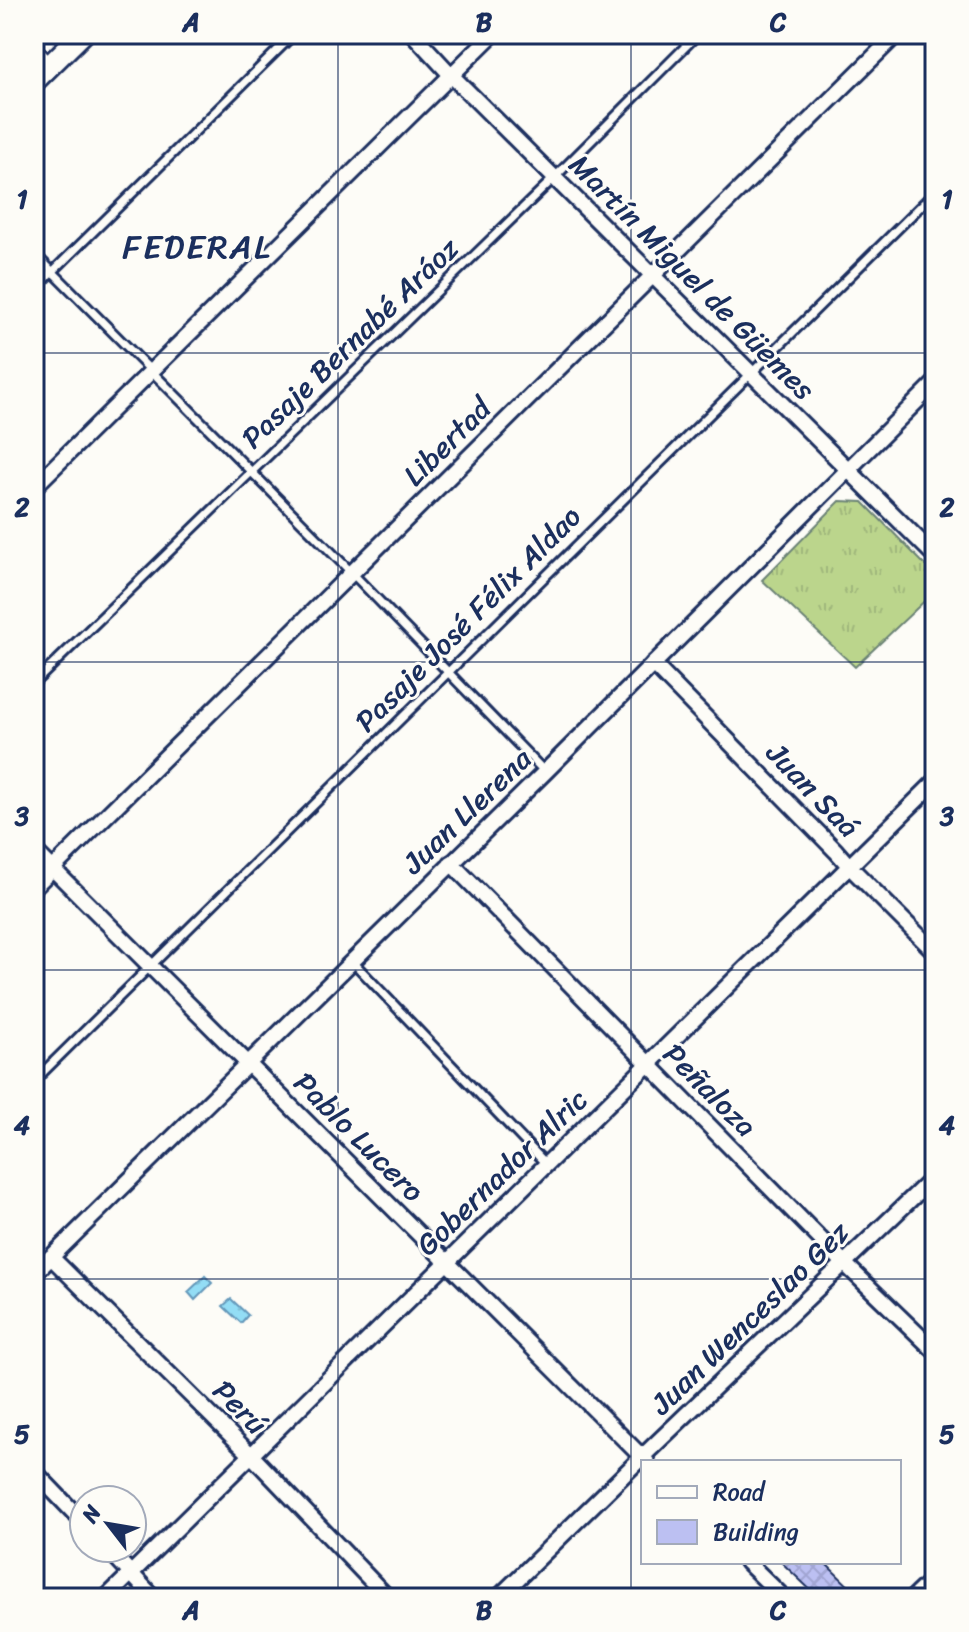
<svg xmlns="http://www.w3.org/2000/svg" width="969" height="1632" viewBox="0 0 969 1632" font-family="Sriracha,sans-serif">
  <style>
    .grass { fill: url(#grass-tufts); stroke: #6b8275; stroke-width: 2 }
    .water { fill: url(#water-ripples); stroke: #6397b9; stroke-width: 2 }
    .building { fill: url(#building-cross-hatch); stroke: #1b2f5e; stroke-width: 2 }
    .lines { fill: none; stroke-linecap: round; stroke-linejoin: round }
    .lane-casing { stroke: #1b2f5e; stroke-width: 13 }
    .street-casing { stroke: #1b2f5e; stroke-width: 20 }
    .secondary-casing { stroke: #1b2f5e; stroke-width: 26 }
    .lane { stroke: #fdfcf7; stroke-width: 7 }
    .street { stroke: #fdfcf7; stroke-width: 14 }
    .secondary { stroke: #fdfcf7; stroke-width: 20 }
    .grid { fill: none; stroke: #1b2f5e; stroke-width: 2; stroke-opacity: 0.55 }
    .labels { text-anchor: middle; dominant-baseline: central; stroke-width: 6; stroke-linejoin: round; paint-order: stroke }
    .street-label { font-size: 30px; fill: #1b2f5e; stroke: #fdfcf7 }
    .quarter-label { font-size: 34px; letter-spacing: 2px; fill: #1b2f5e; stroke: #fdfcf7 }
    .neatline { fill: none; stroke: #1b2f5e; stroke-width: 3 }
    .grid-label { font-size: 26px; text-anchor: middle; font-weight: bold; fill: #1b2f5e }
  </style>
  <defs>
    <pattern id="grass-tufts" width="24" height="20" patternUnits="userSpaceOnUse" patternTransform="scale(2)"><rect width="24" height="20" fill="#bbd58c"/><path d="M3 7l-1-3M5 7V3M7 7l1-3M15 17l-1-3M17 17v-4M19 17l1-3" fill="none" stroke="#a0b77b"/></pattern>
    <pattern id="water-ripples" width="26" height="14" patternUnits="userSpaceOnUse" patternTransform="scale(2)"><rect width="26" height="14" fill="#93ddf5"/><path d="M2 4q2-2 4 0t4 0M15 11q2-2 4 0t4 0" fill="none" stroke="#7ebed4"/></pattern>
    <pattern id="building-cross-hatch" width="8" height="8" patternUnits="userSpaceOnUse" patternTransform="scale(2)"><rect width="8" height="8" fill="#bcc0f2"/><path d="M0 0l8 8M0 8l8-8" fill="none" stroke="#a1a5d2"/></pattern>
  </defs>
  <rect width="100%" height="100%" fill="#fdfcf7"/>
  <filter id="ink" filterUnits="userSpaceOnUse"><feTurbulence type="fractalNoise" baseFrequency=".0125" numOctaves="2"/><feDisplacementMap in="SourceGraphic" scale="16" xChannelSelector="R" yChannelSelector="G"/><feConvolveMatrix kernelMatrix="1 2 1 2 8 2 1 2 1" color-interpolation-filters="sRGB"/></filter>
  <g filter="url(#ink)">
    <path class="grass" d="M 840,501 L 863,502 L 935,575 L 935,591 L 855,667 L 762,580 Z"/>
    <g class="water">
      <path d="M 205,1276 L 212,1283 L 195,1300 L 188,1292 Z"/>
      <path d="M 231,1299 L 248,1315 L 241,1323 L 223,1306 Z"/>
    </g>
    <path class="building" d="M 781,1562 L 824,1562 L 860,1597 L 819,1598 Z"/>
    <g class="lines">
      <g class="lane-casing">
        <g id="lane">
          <path d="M 34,253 L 352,573 L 545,772"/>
          <path d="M 34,290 L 294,34"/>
          <path d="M 34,683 L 554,178 L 698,34"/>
          <path d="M 353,962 L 546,1164"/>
          <path d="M 34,1081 L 935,192"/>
        </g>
      </g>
      <g class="street-casing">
        <g id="street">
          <path d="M 413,34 L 451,75 L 935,556"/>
          <path d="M 34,50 L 50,66"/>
          <path d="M 34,487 L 493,34"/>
          <path d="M 653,664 L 836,851 L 850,867 L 935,952"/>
          <path d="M 34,850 L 647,1462"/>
          <path d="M 451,863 L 845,1264 L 935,1351"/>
          <path d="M 34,887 L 897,34"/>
          <path d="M 51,1257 L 251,1455 L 388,1598"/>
          <path d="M 34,1274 L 545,772 L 935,383"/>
          <path d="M 34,1471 L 84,1523"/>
          <path d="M 107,1548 L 154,1598"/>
          <path d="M 747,1562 L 784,1598"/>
          <path d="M 106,1598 L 935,782"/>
          <path d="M 498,1598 L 642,1457 L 935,1176"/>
        </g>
      </g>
      <g class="secondary-casing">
        <g id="secondary">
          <path d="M 34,81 L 82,34"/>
          <path d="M 917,1598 L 935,1581"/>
        </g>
      </g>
      <use href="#lane" class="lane"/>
      <use href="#street" class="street"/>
      <use href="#secondary" class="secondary"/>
    </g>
  </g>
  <path class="grid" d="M 338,34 L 338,1598M 631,34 L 631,1598M 34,353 L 935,353M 34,662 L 935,662M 34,970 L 935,970M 34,1279 L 935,1279"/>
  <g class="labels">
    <g class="street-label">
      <text transform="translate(692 277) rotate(45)">Martín Miguel de Güemes</text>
      <text transform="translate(350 343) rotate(-44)">Pasaje Bernabé Aráoz</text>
      <text transform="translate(447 442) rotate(-45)">Libertad</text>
      <text transform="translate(468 619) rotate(-45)">Pasaje José Félix Aldao</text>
      <text transform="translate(813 790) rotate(46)">Juan Saá</text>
      <text transform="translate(467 811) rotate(-44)">Juan Llerena</text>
      <text transform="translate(710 1090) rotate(45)">Peñaloza</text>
      <text transform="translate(359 1137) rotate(45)">Pablo Lucero</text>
      <text transform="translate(502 1172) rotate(-44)">Gobernador Alric</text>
      <text transform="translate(750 1318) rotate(-44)">Juan Wenceslao Gez</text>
      <text transform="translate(240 1407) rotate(45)">Perú</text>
    </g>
    <g class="quarter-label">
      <text x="197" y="247">FEDERAL</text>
    </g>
  </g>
  <rect width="969" height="1632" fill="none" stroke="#fdfcf7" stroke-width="88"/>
  <rect x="641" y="1460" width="260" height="104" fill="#fdfcf7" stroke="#a3aaba" stroke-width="2"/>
  <rect x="657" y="1486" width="40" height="12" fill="#fdfcf7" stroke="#a3aaba" stroke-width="2"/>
  <text x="713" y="1500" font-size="24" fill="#1b2f5e">Road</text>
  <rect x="657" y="1520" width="40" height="24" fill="#bcc0f2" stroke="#a3aaba" stroke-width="2"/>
  <text x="713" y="1540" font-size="24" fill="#1b2f5e">Building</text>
  <g transform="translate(108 1524) rotate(301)"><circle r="38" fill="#fdfcf7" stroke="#a3aaba" stroke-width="2"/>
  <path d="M0-6L14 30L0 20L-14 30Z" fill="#1b2f5e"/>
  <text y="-12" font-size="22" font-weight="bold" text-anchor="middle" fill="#1b2f5e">N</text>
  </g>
  <rect x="44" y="44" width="881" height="1544" class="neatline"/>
  <g class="grid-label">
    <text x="191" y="31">A</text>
    <text x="484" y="31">B</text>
    <text x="778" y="31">C</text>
    <text x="22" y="208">1</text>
    <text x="947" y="208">1</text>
    <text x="22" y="516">2</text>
    <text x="947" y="516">2</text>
    <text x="22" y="825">3</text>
    <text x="947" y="825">3</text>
    <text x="22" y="1134">4</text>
    <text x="947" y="1134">4</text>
    <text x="22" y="1443">5</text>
    <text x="947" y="1443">5</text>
    <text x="191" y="1619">A</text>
    <text x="484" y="1619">B</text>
    <text x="778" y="1619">C</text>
  </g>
</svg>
